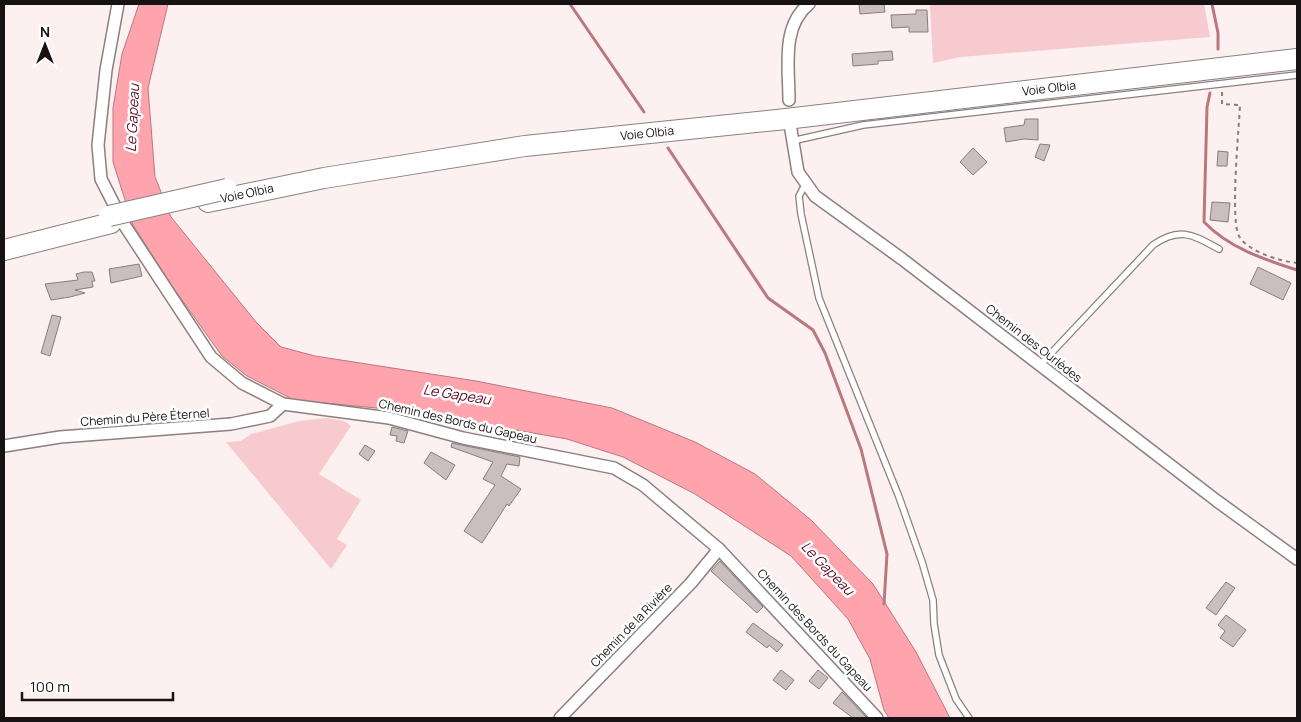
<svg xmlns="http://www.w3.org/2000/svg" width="1301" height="722" viewBox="0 0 1301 722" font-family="Manrope,sans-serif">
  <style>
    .green { fill: #f6cace }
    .water { fill: #ffa3ad; stroke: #b9787f }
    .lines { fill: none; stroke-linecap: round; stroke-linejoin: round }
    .stream { stroke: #b9787f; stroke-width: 3 }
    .building { fill: #cabebf; stroke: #887d7e }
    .service-casing { stroke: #8b8081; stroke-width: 8 }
    .minor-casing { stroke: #8b8081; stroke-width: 14 }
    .trunk-casing { stroke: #8b8081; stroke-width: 22 }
    .path { stroke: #857d7e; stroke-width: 2; stroke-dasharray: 4 4; stroke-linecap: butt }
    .service { stroke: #fff; stroke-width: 5.5 }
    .minor { stroke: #fff; stroke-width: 11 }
    .trunk { stroke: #fff; stroke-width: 20 }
    .trunk-bridge-casing { stroke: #8b8081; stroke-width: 22; stroke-linecap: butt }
    .trunk-bridge { stroke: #fff; stroke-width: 20 }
    .labels { text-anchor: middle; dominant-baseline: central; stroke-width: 5; stroke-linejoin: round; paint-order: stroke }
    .street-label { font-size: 12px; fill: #171213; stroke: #fff }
    .water-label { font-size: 14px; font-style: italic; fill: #5b0b20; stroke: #fff }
  </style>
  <rect width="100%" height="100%" fill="#fcf0f1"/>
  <g class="green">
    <path d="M 930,4 L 1204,4 L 1210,37 L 960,57 L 933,63 Z"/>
    <path d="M 327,418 L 344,421 L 351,426 L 319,474 L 361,500 L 337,539 L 347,545 L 331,569 L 226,442 L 241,441 L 251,434 L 299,421 Z"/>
  </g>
  <path class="water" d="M 139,4 L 168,4 L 148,88 L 155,177 L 171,217 L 256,322 L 281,347 L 315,356 L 476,381 L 612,408 L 695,442 L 755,474 L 811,520 L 873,584 L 916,652 L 950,718 L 889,718 L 884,710 L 870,659 L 848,619 L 791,556 L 695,494 L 623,457 L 567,439 L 407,411 L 294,400 L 247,376 L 222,356 L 172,286 L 133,225 L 113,162 L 113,108 L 122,54 Z"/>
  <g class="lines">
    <g class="stream">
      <path d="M 570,4 L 644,112"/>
      <path d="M 1212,4 L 1218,33 L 1218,49"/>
      <path d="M 1210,93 L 1207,107 L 1204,222 C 1229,248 1263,259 1297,270"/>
      <path d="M 668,148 L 768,298 L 813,330 L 825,353 L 861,449 L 887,554 L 884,604"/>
    </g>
  </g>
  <g class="building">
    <path d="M 859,4 L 884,4 L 885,12 L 860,14 Z"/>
    <path d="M 916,10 L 927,10 L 928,32 L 909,32 L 909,27 L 892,28 L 891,15 L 916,14 Z"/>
    <path d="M 892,51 L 893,60 L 878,61 L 878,64 L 853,66 L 852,54 Z"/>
    <path d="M 1025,119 L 1038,119 L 1038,140 L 1024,139 L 1006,142 L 1004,128 L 1024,125 Z"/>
    <path d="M 1040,144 L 1050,145 L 1044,161 L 1035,157 Z"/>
    <path d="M 973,148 L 987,162 L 973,175 L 960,162 Z"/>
    <path d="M 1218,151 L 1228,152 L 1227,166 L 1217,166 Z"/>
    <path d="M 1212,202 L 1230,203 L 1228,222 L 1210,220 Z"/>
    <path d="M 139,264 L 142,276 L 111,283 L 109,269 Z"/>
    <path d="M 1258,267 L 1291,283 L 1283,300 L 1250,284 Z"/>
    <path d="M 84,272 L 92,272 L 95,281 L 92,281 L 93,287 L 75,290 L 85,293 L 70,297 L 51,300 L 45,284 L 78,280 L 76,274 Z"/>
    <path d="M 52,315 L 61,317 L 50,356 L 41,353 Z"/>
    <path d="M 392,427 L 408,431 L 404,443 L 396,441 L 397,436 L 390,435 Z"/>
    <path d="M 452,443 L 520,457 L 519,466 L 507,464 L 501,476 L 521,489 L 509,506 L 507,504 L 482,543 L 464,531 L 495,485 L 483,479 L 493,462 L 451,447 Z"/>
    <path d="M 365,445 L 375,451 L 368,461 L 359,454 Z"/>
    <path d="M 431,452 L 455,465 L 446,480 L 424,463 Z"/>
    <path d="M 720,561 L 763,607 L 757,613 L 711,571 Z"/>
    <path d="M 1226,582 L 1235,588 L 1216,615 L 1206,608 Z"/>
    <path d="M 1226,615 L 1246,630 L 1233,647 L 1220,638 L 1225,631 L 1218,625 Z"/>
    <path d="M 753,623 L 783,645 L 777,652 L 769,645 L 767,648 L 746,632 Z"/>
    <path d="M 781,670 L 794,680 L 786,690 L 773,680 Z"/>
    <path d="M 818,670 L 828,678 L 819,689 L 809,681 Z"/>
    <path d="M 842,692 L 867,718 L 853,718 L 833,703 Z"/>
  </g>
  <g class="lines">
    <g class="service-casing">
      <g id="service">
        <path d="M 792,141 L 863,125 L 1297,75"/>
        <path d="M 805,185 L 799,196 L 801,214 L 819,298 L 899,497 L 922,562 L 933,600 L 934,624 L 939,655 L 956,699 L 969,718"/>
        <path d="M 1040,365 L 1153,245 C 1180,226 1193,235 1219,249"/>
      </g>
    </g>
    <g class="minor-casing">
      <g id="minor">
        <path d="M 118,4 L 106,70 L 98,145 L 101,179 L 125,226 L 211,357 L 242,383 L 283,404 L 389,418 L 463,438 L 614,468 L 643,485 L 719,549 L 877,718"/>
        <path d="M 789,100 C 789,68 781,26 809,4"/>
        <path d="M 790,124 L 798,172 L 815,196 L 902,259 L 1217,501 L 1297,559"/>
        <path d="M 4,446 L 60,437 L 231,424 L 270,416 L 283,404"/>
        <path d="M 560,718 L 691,583 L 719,549"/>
      </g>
    </g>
    <g class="trunk-casing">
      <g id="trunk">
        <path d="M 208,202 L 324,178 L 525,146 L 786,119 L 1297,59"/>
        <path d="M 4,250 L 111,223"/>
      </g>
    </g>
    <path class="path" d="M 1222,92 L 1222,104 L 1240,105 C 1239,128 1230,220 1239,236 C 1248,252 1280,261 1297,263"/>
    <use href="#service" class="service"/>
    <use href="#minor" class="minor"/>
    <use href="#trunk" class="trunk"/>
    <g class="trunk-bridge-casing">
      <path id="trunk-bridge" d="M 109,216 L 227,189"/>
    </g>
    <use href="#trunk-bridge" class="trunk-bridge"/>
  </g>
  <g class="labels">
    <g class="street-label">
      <text transform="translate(1049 88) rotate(-7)">Voie Olbia</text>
      <text transform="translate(647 133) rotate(-6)">Voie Olbia</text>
      <text transform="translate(247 193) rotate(-12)">Voie Olbia</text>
      <text transform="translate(1034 343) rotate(38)">Chemin des Ourlèdes</text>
      <text transform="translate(145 417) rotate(-4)">Chemin du Père Éternel</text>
      <text transform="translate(458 421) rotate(13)">Chemin des Bords du Gapeau</text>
      <text transform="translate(631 625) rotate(-46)">Chemin de la Rivière</text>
      <text transform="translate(815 630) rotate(47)">Chemin des Bords du Gapeau</text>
    </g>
    <g class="water-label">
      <text transform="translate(132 118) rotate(-87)">Le Gapeau</text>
      <text transform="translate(457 394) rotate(9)">Le Gapeau</text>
      <text transform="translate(828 568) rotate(46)">Le Gapeau</text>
    </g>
  </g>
  <rect width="1301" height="722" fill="none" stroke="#171213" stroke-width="10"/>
  <g transform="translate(45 45)" stroke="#ffffff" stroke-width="4" paint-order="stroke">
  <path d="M0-4L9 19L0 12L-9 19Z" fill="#171213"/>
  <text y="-8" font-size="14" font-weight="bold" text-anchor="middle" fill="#171213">N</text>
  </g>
  <path d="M22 692v8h151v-8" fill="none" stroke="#171213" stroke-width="2.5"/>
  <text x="30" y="692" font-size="15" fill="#171213" stroke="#ffffff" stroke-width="4" paint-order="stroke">100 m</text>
</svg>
